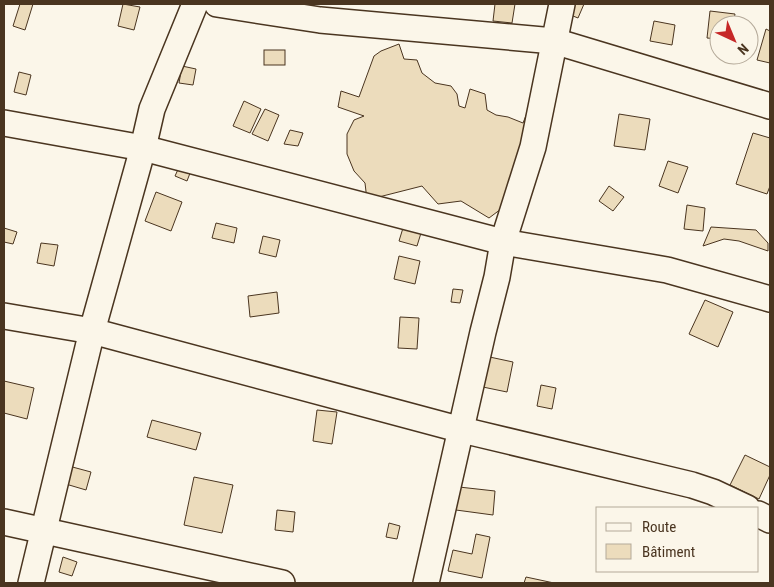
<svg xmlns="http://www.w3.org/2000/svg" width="774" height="587" viewBox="0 0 774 587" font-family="'Roboto Condensed',sans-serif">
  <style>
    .building { fill: #ecdcbc; stroke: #4a3520 }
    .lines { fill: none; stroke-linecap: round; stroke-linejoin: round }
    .street-casing { stroke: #4a3520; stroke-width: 28 }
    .street { stroke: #fbf6e9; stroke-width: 25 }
  </style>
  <rect width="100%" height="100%" fill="#fbf6e9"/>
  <g class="building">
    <path d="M 20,4 L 33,4 L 25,30 L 13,26 Z"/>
    <path d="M 123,4 L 140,7 L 134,30 L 118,26 Z"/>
    <path d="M 495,4 L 515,4 L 512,23 L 493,21 Z"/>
    <path d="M 567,4 L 584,4 L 578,18 L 563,12 Z"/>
    <path d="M 710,11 L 735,14 L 733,25 L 719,25 L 719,39 L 707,38 Z"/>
    <path d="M 654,21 L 675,25 L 672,45 L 650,41 Z"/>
    <path d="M 766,29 L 770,31 L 770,63 L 757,60 Z"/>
    <path d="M 399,44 L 404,59 L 417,60 L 422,73 L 435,83 L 451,86 L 457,94 L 459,106 L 465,108 L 470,89 L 485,94 L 487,110 L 496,115 L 508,117 L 523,123 L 529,108 L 509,203 L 489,218 L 461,201 L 438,204 L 422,186 L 367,200 L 365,183 L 354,171 L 347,154 L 347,134 L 354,120 L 364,116 L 338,107 L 341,91 L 359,97 L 374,56 L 381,51 Z"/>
    <rect x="264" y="50" width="21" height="15"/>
    <path d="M 182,66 L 196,69 L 193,85 L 179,83 Z"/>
    <path d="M 19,72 L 31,75 L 26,95 L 14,92 Z"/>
    <path d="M 244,101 L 261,109 L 250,133 L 233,126 Z"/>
    <path d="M 265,109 L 279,115 L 268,141 L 252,134 Z"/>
    <path d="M 619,114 L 650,119 L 645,150 L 614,146 Z"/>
    <path d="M 290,130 L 303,133 L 298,146 L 284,144 Z"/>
    <path d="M 753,133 L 770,138 L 770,186 L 767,194 L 736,184 Z"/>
    <path d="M 668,161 L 688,167 L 678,193 L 659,186 Z"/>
    <path d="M 181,163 L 192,168 L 187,181 L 175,176 Z"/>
    <path d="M 609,186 L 624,197 L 613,211 L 599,201 Z"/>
    <path d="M 156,192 L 182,202 L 171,231 L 145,221 Z"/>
    <path d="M 687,205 L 705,208 L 703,231 L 684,229 Z"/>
    <path d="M 216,223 L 237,228 L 234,243 L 212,238 Z"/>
    <path d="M 711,227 L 756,230 L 768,243 L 768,251 L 739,241 L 724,239 L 703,246 Z"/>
    <path d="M 4,228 L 17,232 L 13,244 L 4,242 Z"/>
    <path d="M 403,228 L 421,233 L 417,246 L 399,241 Z"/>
    <path d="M 263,236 L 280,240 L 276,257 L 259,253 Z"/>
    <path d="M 41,243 L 58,245 L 54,266 L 37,263 Z"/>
    <path d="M 399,256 L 420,261 L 415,284 L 394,279 Z"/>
    <path d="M 453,289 L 463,290 L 460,303 L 451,302 Z"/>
    <path d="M 277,292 L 279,313 L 250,317 L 248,296 Z"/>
    <path d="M 705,300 L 733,312 L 718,347 L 689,334 Z"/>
    <path d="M 400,317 L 419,318 L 417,349 L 398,348 Z"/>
    <path d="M 485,356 L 513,362 L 507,392 L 478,386 Z"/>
    <path d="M 4,381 L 34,388 L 27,419 L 4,413 Z"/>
    <path d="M 541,385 L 556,388 L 552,409 L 537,406 Z"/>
    <path d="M 317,410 L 337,412 L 332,444 L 313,441 Z"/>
    <path d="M 152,420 L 201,433 L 196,450 L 147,437 Z"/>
    <path d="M 745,455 L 770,467 L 770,475 L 759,499 L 730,485 Z"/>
    <path d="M 65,465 L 91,472 L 86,490 L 59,482 Z"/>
    <path d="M 194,477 L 233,485 L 222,533 L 184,525 Z"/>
    <path d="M 459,487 L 495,491 L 493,515 L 456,510 Z"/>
    <path d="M 277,510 L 295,512 L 293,532 L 275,530 Z"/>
    <path d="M 389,523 L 400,526 L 397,539 L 386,537 Z"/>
    <path d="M 476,534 L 490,537 L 482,578 L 448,571 L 453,550 L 472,554 Z"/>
    <path d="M 63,557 L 77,562 L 72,576 L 59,572 Z"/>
    <path d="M 526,577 L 554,583 L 524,583 Z"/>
  </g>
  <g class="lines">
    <g class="street-casing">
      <g id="street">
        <path d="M 217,4 L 320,20 L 554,41 L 770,106"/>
        <path d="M 4,123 L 143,148 L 503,242 L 667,270 L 770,299"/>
        <path d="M 4,316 L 92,331 L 462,430 L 692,485 L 713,492 L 747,508"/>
        <path d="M 758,514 L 770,520"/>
        <path d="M 4,522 L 282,583"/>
        <path d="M 31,583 L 92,331 L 143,148 L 152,109 L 195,4"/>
        <path d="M 426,583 L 483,332 L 497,277 L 503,242 L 533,147 L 562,4"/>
      </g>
    </g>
    <use href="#street" class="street"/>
  </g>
  <rect width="774" height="587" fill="none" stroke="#4a3520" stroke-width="10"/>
  <rect x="596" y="507" width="162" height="65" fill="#fbf6e9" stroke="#b4a999"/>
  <rect x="606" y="523" width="25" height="8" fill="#fbf6e9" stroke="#b4a999"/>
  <text x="642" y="532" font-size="15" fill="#4a3520">Route</text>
  <rect x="606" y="544" width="25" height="15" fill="#ecdcbc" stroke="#b4a999"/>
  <text x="642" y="557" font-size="15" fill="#4a3520">Bâtiment</text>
  <g transform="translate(734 40) rotate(136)"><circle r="24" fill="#fbf6e9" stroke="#b4a999"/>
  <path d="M0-4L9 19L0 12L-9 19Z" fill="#c62828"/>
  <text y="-8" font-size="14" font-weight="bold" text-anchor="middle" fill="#4a3520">N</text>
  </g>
</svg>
